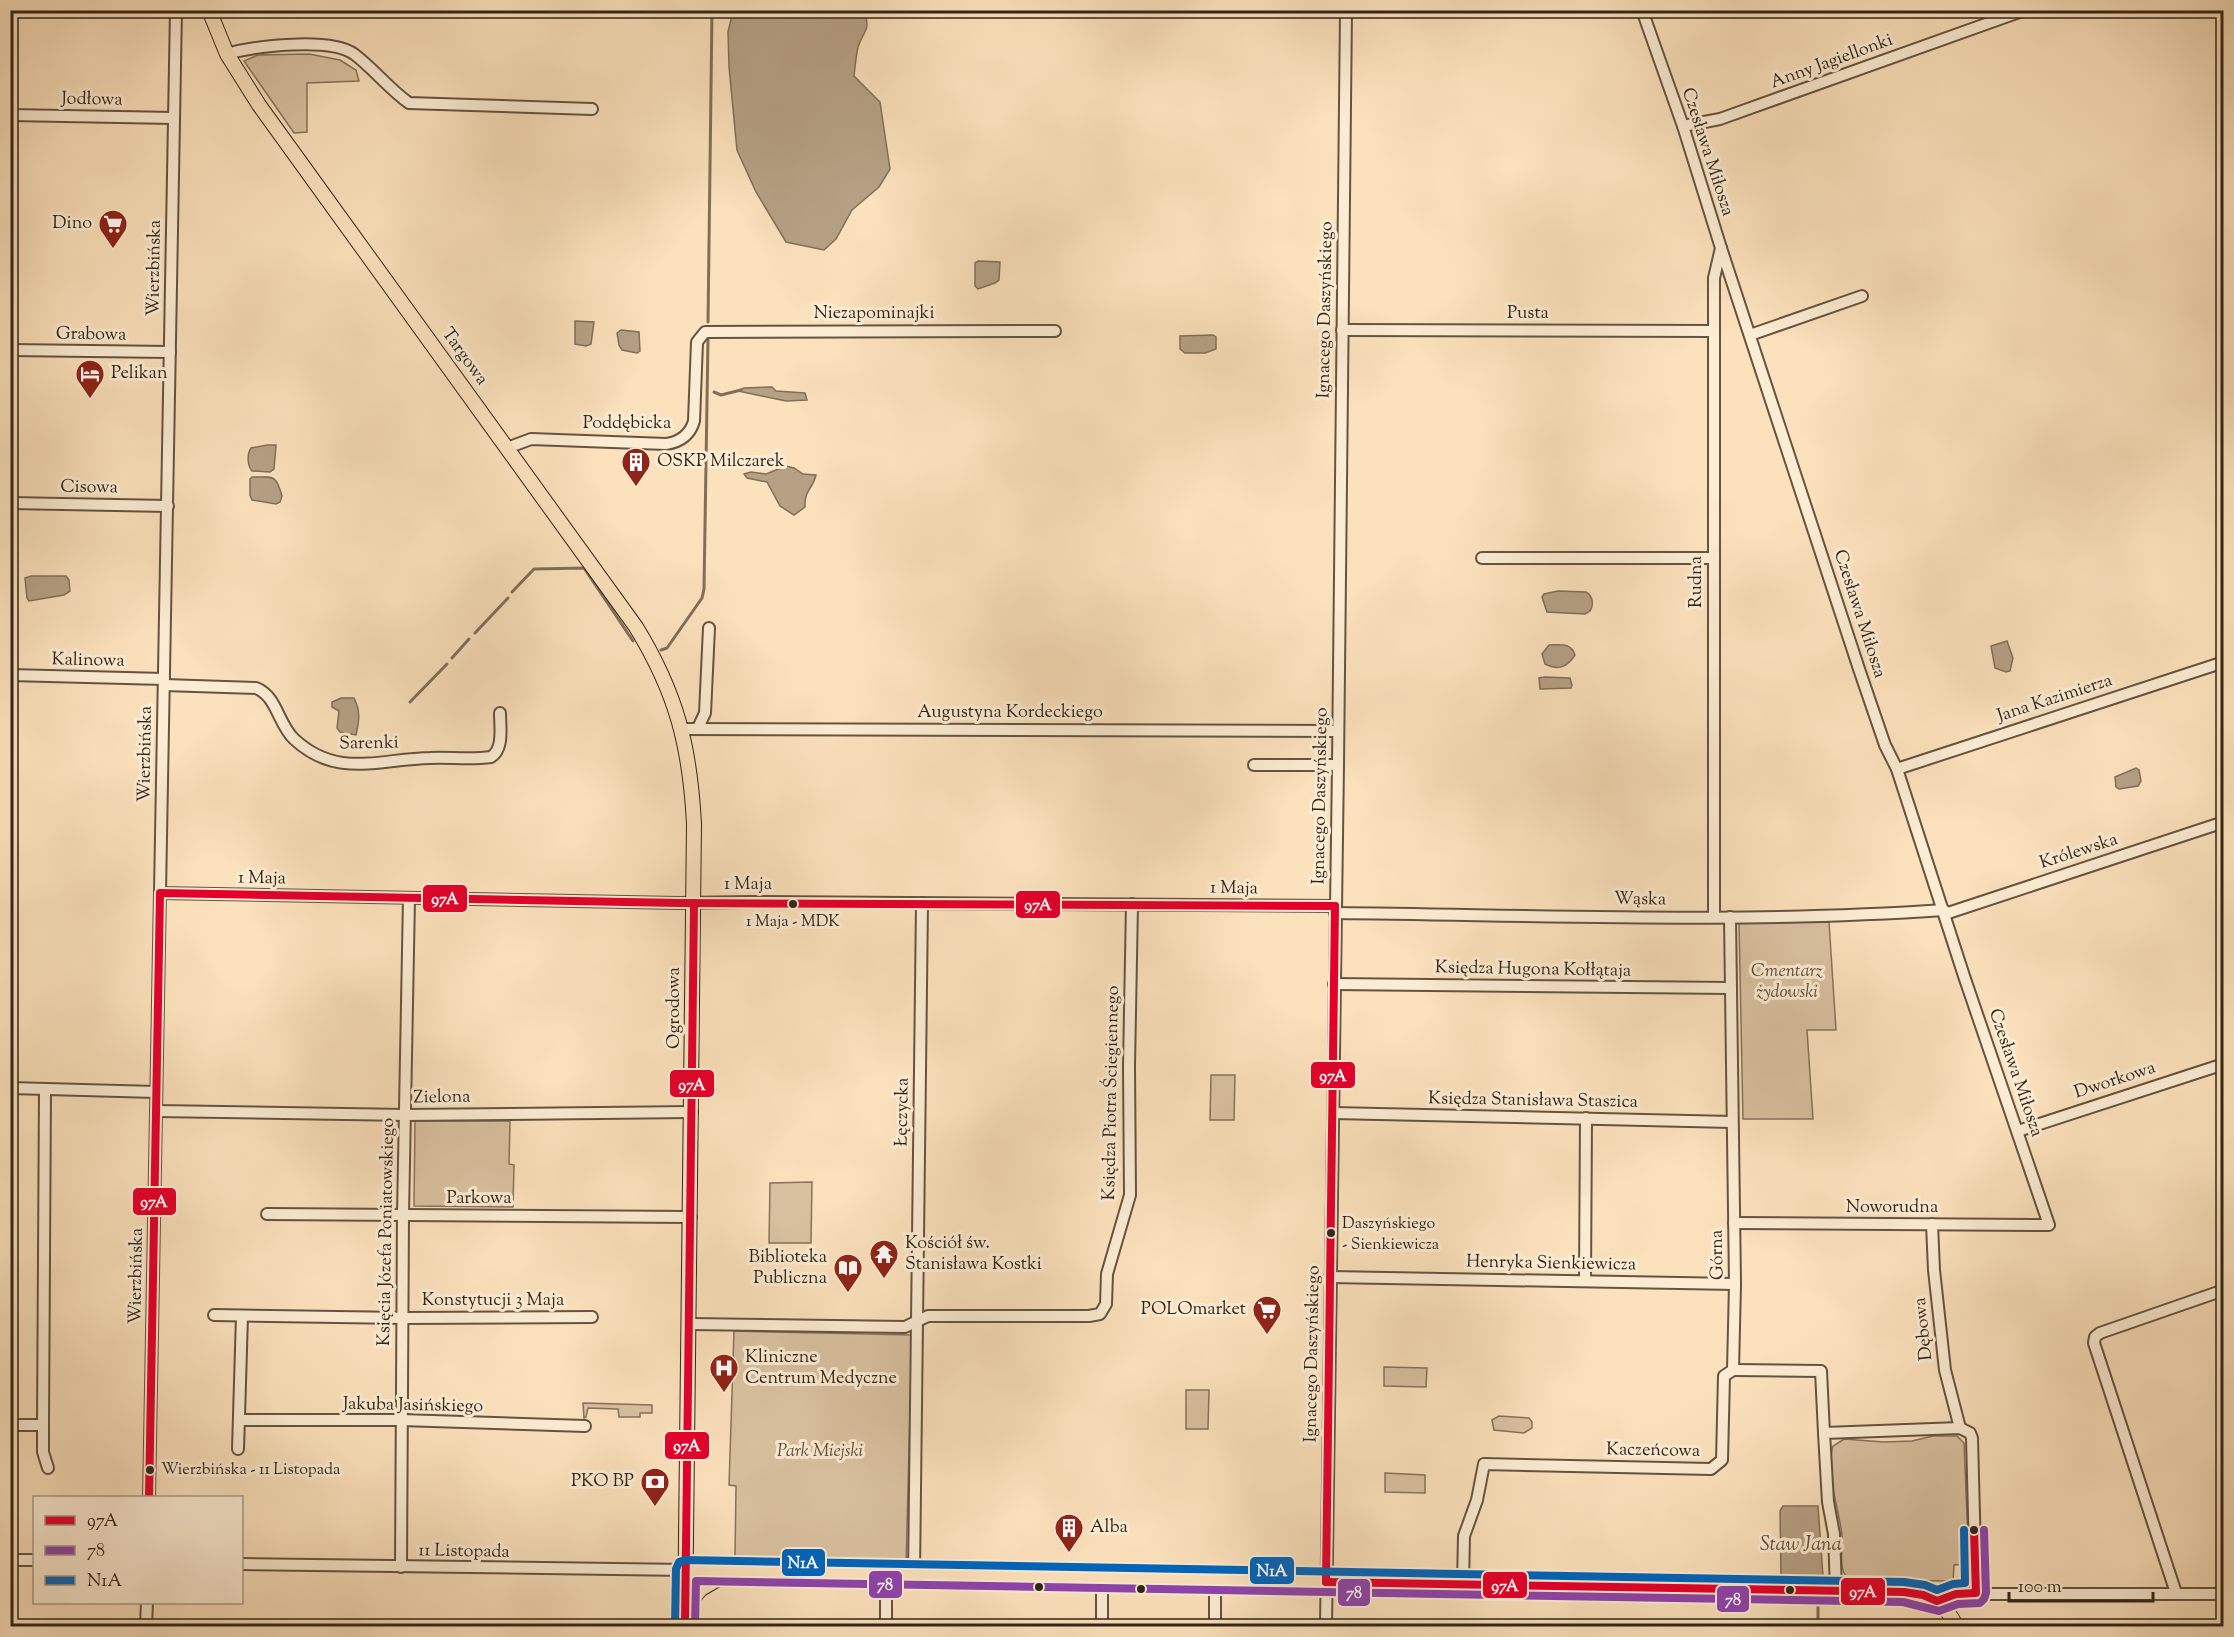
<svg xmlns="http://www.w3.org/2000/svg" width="2234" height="1637" viewBox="0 0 2234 1637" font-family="'Sorts Mill Goudy',serif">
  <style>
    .green { fill: #d9c1a0; stroke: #85735d; stroke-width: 1.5 }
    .water { fill: #b6a185; stroke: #816f5a; stroke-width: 1.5 }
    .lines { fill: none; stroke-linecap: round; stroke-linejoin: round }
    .stream { stroke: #816f5a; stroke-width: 3 }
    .minor-casing { stroke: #645442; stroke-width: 14 }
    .major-casing { stroke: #31251a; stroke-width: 16 }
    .minor { stroke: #fcecd3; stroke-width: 10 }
    .major { stroke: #fbe1bc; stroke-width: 14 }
    .bus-1-casing { stroke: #fcecd3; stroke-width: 12 }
    .bus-2-casing { stroke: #fcecd3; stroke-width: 12 }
    .bus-3-casing { stroke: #fcecd3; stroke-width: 12 }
    .bus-1 { stroke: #e4002b; stroke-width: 8 }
    .bus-2 { stroke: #8e44ad; stroke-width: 8 }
    .bus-3 { stroke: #0065bd; stroke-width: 8 }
    .bus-dot { fill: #31251a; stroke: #fcecd3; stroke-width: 2 }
    .labels { text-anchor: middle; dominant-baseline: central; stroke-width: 6; stroke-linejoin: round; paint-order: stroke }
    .bus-label { font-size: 16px; fill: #31251a; stroke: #fcecd3; text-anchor: start }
    .street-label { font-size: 18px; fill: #31251a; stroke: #fcecd3 }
    .poi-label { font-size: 18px; fill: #31251a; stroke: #fcecd3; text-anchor: start }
    .park-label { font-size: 18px; font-style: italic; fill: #5b4c3c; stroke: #fcecd3 }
    .water-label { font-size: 20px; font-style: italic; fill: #60503f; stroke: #fcecd3 }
    .line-badge { stroke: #fcecd3; stroke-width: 2 }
    .badge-label { font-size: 16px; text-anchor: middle; font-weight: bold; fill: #fff }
  </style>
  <rect width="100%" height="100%" fill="#fbe1bc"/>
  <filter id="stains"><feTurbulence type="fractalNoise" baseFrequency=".00333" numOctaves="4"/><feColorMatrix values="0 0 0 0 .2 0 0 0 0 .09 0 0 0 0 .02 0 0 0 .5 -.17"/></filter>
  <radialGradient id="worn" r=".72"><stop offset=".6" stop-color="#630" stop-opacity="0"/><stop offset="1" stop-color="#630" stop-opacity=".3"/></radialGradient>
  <g class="green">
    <path d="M 309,54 L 340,60 L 356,70 L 359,81 L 307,83 L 307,132 L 294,133 L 244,61 L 258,55 Z"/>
    <path d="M 1829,922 L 1836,1030 L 1807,1030 L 1813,1119 L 1743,1119 L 1739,923 Z"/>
    <path d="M 1211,1075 L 1235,1075 L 1234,1120 L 1210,1120 Z"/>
    <path d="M 415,1121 L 510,1121 L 509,1164 L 514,1165 L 513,1207 L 414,1206 Z"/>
    <path d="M 812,1182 L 811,1243 L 769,1243 L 770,1183 Z"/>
    <path d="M 734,1331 L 912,1335 L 906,1567 L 870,1568 L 831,1560 L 735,1558 L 736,1486 L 729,1485 Z"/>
    <path d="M 1384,1367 L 1427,1368 L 1426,1387 L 1384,1386 Z"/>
    <path d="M 1186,1390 L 1209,1390 L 1208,1429 L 1186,1429 Z"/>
    <path d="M 583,1403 L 652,1405 L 652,1413 L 640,1413 L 640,1417 L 619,1417 L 618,1409 L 588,1408 L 586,1417 L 584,1418 Z"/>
    <path d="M 1499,1416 L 1529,1418 L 1532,1422 L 1532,1428 L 1524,1433 L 1494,1430 L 1492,1420 Z"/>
    <path d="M 1933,1436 L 1957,1436 L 1964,1443 L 1969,1564 L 1954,1565 L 1953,1581 L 1856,1580 C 1851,1578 1846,1577 1844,1573 C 1839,1562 1843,1546 1842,1535 C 1839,1509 1825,1472 1833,1446 L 1844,1439 L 1884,1442 L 1912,1441 Z"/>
    <path d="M 1385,1473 L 1425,1475 L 1425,1493 L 1385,1492 Z"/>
  </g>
  <g class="water">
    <path d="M 733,11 L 864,10 C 871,32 864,29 858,47 C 856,56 855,67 854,76 L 880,102 L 890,169 L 879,187 L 852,210 L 836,239 L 824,250 L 786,242 L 756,192 L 737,150 L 729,67 L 728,32 Z"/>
    <path d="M 978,261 L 1000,262 L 999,280 L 995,283 L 978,289 L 975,286 L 975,263 Z"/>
    <path d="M 575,321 L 594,322 L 591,344 L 586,346 L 575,344 Z"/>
    <path d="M 621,330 L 639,332 L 640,351 L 637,353 L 622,350 L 619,345 L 617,333 Z"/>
    <path d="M 1213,335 L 1216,337 L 1216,349 L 1205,353 L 1185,353 L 1180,349 L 1180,336 Z"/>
    <path d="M 772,387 L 776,391 L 805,393 L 807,400 L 786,401 L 738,391 L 744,388 Z"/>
    <path d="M 267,445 L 276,445 L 274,469 L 270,472 L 252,471 C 247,465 247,454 251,448 Z"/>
    <path d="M 786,466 L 794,468 L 803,474 L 816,475 C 813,489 804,490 805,507 L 794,515 L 780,506 L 767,482 L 747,478 L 744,474 L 751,472 L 766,474 Z"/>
    <path d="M 252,477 C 274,477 276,474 282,496 L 280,502 L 276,504 L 252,500 L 250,495 L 250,479 Z"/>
    <path d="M 31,576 L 66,576 L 69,580 L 70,591 L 64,595 L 29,601 L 27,598 L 25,578 Z"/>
    <path d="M 1558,591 L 1586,592 C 1593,596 1594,605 1590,611 L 1585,614 L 1547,612 L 1542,597 L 1544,594 Z"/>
    <path d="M 2007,641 L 2013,658 L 2010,671 L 2006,672 L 1995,668 L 1991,646 Z"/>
    <path d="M 1549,645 C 1560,645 1571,642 1575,655 C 1567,667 1559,671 1545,664 L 1542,654 Z"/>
    <path d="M 1545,677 L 1570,678 L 1572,685 L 1571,688 L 1540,689 L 1539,678 Z"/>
    <path d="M 341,698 L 354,698 C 361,711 359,722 356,735 L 340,732 L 337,728 L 339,711 L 332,707 L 332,702 Z"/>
    <path d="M 2136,768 L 2139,770 L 2141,781 L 2138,786 L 2119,789 L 2116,787 L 2115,777 Z"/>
    <path d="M 1783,1506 L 1818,1506 L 1823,1576 L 1781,1575 L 1780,1511 Z"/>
  </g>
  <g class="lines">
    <g class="stream">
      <path d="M 708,322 L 712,10"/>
      <path d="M 714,392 L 721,395 L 741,390"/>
      <path d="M 512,592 L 534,569 L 584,568 L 633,641"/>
      <path d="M 475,633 L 508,598"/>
      <path d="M 661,650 L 667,648 L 702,598 L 704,589 L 708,339"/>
      <path d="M 452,658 L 469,639"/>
      <path d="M 410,702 L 447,664"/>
      <path d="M 1818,1626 L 1818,1604"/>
    </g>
    <g class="minor-casing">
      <g id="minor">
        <path d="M 1642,10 L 1683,126 L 1721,248 L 1859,669 L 1885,745 L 1897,769 L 1964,976 L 2049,1225 L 1734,1223"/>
        <path d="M 227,54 C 255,46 330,37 354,54 C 374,69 389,89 409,103 L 592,109"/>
        <path d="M 10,115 L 174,118"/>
        <path d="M 1683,126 L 1720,119 L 2025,10"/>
        <path d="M 1342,330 L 1714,331"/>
        <path d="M 1750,335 L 1862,296"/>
        <path d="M 10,350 L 170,352"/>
        <path d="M 507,448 L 531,439 L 666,444 C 680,442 690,435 694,421 L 697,342 L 705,332 L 1055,331"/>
        <path d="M 10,503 L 168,506"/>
        <path d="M 1482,558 L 1713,558"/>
        <path d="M 10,675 L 164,679"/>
        <path d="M 164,685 L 256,688 C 277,696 278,724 294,739 C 337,779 379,759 430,758 C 450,757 471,760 491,757 C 504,749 500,727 500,713"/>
        <path d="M 698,728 L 705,713 L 709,628"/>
        <path d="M 682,729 L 1338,731"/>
        <path d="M 1254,765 L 1338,765"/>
        <path d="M 1897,769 L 2224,662"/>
        <path d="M 160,893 L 679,903 L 751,902 L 1335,906"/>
        <path d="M 1335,913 C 1538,915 1742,924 1944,910"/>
        <path d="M 1945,914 L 2224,822"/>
        <path d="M 1714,917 L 1714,278 L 1721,248"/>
        <path d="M 1730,917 L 1735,1284 L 1733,1370"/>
        <path d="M 1334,984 L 1731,988"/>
        <path d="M 10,1088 L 156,1092"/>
        <path d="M 156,1111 L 405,1115 L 692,1112"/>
        <path d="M 1333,1113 L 1732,1122"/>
        <path d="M 2018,1131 L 2224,1064"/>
        <path d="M 267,1214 L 691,1217"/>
        <path d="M 1932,1224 L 1934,1270 L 1945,1370 L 1960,1428"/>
        <path d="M 1330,1277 L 1735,1284"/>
        <path d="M 1585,1281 L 1586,1118"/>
        <path d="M 214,1315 L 403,1318 L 592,1317"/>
        <path d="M 690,1324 L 905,1327 L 928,1316 L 1089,1316 L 1100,1314 L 1106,1304 L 1107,1274 L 1130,1195 L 1129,1066 L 1132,904"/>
        <path d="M 1733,1370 L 1821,1371 L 1824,1433"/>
        <path d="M 239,1420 L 401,1420 L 585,1426"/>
        <path d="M 10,1425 L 43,1425 L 45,1089"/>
        <path d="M 43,1425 L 43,1452 L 48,1468"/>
        <path d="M 238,1449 L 242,1316"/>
        <path d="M 149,1498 L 176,10"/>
        <path d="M 10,1560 L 34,1560"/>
        <path d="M 242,1564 L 686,1570"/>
        <path d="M 401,1567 L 403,1215 L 409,898"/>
        <path d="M 886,1574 L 886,1626"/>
        <path d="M 914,1574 L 922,903"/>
        <path d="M 1463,1584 L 1464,1536 L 1477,1500 L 1484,1464 L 1711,1469 L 1722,1460 L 1724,1376 L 1733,1370"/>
        <path d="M 1836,1590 L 1834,1534 L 1828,1502 L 1824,1433 L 1960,1428 L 1970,1433 L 1972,1438 L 1976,1593"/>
        <path d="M 2176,1593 L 2094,1343 L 2095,1337 L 2100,1333 L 2224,1290"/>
        <path d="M 1937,1601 L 1956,1594 L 2224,1594"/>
        <path d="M 146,1626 L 147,1602"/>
        <path d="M 1102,1626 L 1102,1578"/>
        <path d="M 1215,1626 L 1215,1580"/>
        <path d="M 1326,1626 L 1338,765 L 1346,10"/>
      </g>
    </g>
    <g class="major-casing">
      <g id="major">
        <path d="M 209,10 L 227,54 L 259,105 L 636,627 C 677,694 690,747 694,824 L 685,1626"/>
        <path d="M 686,1570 L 1904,1592 C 1929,1595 1946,1603 1956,1626"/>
        <path d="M 685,1607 L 701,1589 L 730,1572"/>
      </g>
    </g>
    <use href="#minor" class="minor"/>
    <use href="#major" class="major"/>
    <g class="bus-1-casing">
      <g id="bus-1">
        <path d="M 149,1498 L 160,893 L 679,903 L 1335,906"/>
        <path d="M 1326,1582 L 1904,1592 L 1923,1595 L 1937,1601 L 1956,1594 L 1976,1593 L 1974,1530"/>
        <path d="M 1326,1582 L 1335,906"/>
        <path d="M 685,1626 L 694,903"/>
      </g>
    </g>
    <g class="bus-2-casing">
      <path id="bus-2" d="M 695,1626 L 696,1581 L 1903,1602 L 1939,1611 L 1958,1604 L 1980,1603 L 1984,1599 L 1986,1593 L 1984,1530"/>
    </g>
    <g class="bus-3-casing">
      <path id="bus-3" d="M 675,1626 L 676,1569 L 679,1562 L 685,1560 L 1904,1582 L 1925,1585 L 1937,1590 L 1953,1584 L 1965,1583 L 1964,1530"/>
    </g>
    <use href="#bus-1" class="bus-1"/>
    <use href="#bus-2" class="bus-2"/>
    <use href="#bus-3" class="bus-3"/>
  </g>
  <defs>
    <g id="supermarket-pin" transform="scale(1.5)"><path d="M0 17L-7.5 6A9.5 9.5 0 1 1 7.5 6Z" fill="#8f2418" stroke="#fcecd3"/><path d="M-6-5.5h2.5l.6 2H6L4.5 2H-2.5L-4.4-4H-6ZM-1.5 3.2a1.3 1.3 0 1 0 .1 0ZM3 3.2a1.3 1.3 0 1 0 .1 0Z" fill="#fff"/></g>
    <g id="hotel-pin" transform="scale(1.5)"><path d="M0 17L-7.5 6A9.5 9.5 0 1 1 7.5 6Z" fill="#8f2418" stroke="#fcecd3"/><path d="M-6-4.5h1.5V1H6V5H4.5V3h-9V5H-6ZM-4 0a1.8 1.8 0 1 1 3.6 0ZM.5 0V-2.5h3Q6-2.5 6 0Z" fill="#fff"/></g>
    <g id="building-pin" transform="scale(1.5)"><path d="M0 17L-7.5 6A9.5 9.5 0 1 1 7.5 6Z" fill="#8f2418" stroke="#fcecd3"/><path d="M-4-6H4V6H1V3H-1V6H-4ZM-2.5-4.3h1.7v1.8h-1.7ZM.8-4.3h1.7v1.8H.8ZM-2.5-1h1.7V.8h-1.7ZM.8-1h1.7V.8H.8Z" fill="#fff"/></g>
    <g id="temple-pin" transform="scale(1.5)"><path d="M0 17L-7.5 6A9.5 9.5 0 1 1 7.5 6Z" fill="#8f2418" stroke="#fcecd3"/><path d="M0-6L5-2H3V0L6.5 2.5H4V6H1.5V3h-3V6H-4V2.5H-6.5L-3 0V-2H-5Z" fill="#fff"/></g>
    <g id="library-pin" transform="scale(1.5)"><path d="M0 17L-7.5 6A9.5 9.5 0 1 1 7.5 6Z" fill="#8f2418" stroke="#fcecd3"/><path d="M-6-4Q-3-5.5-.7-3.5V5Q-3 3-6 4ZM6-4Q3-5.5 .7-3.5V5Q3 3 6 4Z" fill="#fff"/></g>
    <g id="hospital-pin" transform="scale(1.5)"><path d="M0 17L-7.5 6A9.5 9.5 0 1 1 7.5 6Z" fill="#8f2418" stroke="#fcecd3"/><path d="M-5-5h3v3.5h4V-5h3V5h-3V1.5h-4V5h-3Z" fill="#fff"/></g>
    <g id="bank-pin" transform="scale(1.5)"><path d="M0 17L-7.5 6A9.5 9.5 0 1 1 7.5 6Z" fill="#8f2418" stroke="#fcecd3"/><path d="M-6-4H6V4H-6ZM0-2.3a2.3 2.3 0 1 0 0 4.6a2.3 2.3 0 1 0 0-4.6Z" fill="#fff"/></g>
  </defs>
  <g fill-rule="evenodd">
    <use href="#supermarket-pin" x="113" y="224"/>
    <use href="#hotel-pin" x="90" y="374"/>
    <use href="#building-pin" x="636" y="462"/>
    <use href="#temple-pin" x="884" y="1254"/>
    <use href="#library-pin" x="848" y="1268"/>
    <use href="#supermarket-pin" x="1267" y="1310"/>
    <use href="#hospital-pin" x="724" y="1368"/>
    <use href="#bank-pin" x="655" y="1482"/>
    <use href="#building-pin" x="1069" y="1528"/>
  </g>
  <g class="bus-dot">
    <circle cx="793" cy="904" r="5"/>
    <circle cx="1331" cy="1233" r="5"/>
    <circle cx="150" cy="1470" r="5"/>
    <circle cx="1974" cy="1530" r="5"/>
    <circle cx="1039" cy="1587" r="5"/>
    <circle cx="1141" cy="1589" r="5"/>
    <circle cx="1790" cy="1590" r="5"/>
  </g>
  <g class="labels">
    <g class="bus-label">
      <text x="793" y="922" text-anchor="middle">1 Maja - MDK</text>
      <text x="1342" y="1224">Daszyńskiego<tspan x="1342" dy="21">- Sienkiewicza</tspan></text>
      <text x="161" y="1470">Wierzbińska - 11 Listopada</text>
    </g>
    <g class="street-label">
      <text transform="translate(1832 62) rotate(-20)">Anny Jagiellonki</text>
      <text transform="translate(92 100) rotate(1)">Jodłowa</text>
      <text transform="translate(1707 152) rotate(72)">Czesława Miłosza</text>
      <text transform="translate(155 268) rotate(-89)">Wierzbińska</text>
      <text transform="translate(1326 310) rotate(-89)">Ignacego Daszyńskiego</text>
      <text x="874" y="314">Niezapominajki</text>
      <text x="1528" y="314">Pusta</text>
      <text transform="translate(91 335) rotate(1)">Grabowa</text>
      <text transform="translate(464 357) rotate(54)">Targowa</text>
      <text x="627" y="424">Poddębicka</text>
      <text transform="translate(89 488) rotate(1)">Cisowa</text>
      <text transform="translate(1697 582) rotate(-90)">Rudna</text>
      <text transform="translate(1859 614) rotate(72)">Czesława Miłosza</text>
      <text transform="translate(88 661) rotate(1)">Kalinowa</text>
      <text transform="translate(2055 699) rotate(-18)">Jana Kazimierza</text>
      <text x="1010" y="713">Augustyna Kordeckiego</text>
      <text transform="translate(369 744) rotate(-1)">Sarenki</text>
      <text transform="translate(146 754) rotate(-89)">Wierzbińska</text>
      <text transform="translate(1321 796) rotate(-89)">Ignacego Daszyńskiego</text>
      <text transform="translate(2079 852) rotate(-18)">Królewska</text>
      <text transform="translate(262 879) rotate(1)">1 Maja</text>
      <text x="748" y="885">1 Maja</text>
      <text transform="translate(1234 889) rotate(1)">1 Maja</text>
      <text transform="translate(1640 900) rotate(1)">Wąska</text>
      <text transform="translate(1533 970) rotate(1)">Księdza Hugona Kołłątaja</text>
      <text transform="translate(675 1008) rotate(-90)">Ogrodowa</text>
      <text transform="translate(2015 1073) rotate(71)">Czesława Miłosza</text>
      <text transform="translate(2115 1081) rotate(-18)">Dworkowa</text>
      <text transform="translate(1112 1093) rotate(-89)">Księdza Piotra Ściegiennego</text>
      <text transform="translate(442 1098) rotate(-1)">Zielona</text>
      <text transform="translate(1533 1101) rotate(1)">Księdza Stanisława Staszica</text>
      <text transform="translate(903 1112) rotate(-89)">Łęczycka</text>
      <text x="479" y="1199">Parkowa</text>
      <text x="1892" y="1208">Noworudna</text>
      <text transform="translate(387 1232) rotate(-89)">Księcia Józefa Poniatowskiego</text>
      <text transform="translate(1718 1255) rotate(-91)">Górna</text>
      <text transform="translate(1551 1264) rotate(1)">Henryka Sienkiewicza</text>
      <text transform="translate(137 1276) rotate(-89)">Wierzbińska</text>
      <text x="493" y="1301">Konstytucji 3 Maja</text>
      <text transform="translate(1924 1329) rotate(-96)">Dębowa</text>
      <text transform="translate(1313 1354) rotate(-89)">Ignacego Daszyńskiego</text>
      <text transform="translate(413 1406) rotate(1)">Jakuba Jasińskiego</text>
      <text transform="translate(1653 1451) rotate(1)">Kaczeńcowa</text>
      <text transform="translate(464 1552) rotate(1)">11 Listopada</text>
    </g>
    <g class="poi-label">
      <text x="92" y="224" text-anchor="end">Dino</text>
      <text x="111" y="374">Pelikan</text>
      <text x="657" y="462">OSKP Milczarek</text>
      <text x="905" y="1244">Kościół św.<tspan x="905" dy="21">Stanisława Kostki</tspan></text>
      <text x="827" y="1258" text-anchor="end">Biblioteka<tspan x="827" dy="21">Publiczna</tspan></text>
      <text x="1246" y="1310" text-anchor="end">POLOmarket</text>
      <text x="745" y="1358">Kliniczne<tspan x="745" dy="21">Centrum Medyczne</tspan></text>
      <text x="634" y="1482" text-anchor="end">PKO BP</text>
      <text x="1090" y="1528">Alba</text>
    </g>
    <g class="park-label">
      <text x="1787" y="972">Cmentarz<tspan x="1787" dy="21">żydowski</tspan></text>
      <text x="820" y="1452">Park Miejski</text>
    </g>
    <g class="water-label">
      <text x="1801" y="1545">Staw Jana</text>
    </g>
  </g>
  <g class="line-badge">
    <rect x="422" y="884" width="46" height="29" rx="6" fill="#e4002b"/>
    <rect x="1015" y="890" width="46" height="29" rx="6" fill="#e4002b"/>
    <rect x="1310" y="1061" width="46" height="28" rx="6" fill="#e4002b"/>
    <rect x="669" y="1069" width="46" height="29" rx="6" fill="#e4002b"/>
    <rect x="132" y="1187" width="45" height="29" rx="6" fill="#e4002b"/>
    <rect x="664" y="1431" width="46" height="29" rx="6" fill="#e4002b"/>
    <rect x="781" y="1548" width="45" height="29" rx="6" fill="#0065bd"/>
    <rect x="1249" y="1556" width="46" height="29" rx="6" fill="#0065bd"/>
    <rect x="868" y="1570" width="35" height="29" rx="6" fill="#8e44ad"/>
    <rect x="1482" y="1571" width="46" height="28" rx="6" fill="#e4002b"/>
    <rect x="1840" y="1577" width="46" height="29" rx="6" fill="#e4002b"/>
    <rect x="1337" y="1578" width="34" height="29" rx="6" fill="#8e44ad"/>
    <rect x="1716" y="1585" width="34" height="28" rx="6" fill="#8e44ad"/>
  </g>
  <g class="badge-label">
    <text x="445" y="904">97A</text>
    <text x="1038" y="910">97A</text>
    <text x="1333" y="1081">97A</text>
    <text x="692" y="1090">97A</text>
    <text x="154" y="1207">97A</text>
    <text x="687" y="1451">97A</text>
    <text x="803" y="1568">N1A</text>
    <text x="1272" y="1576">N1A</text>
    <text x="885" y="1590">78</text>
    <text x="1505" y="1591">97A</text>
    <text x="1863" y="1597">97A</text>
    <text x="1354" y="1598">78</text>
    <text x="1733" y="1605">78</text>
  </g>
  <rect width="2234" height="1637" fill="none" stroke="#fbe1bc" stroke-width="36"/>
  <rect x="12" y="12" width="2210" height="1613" fill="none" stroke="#31251a" stroke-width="3"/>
  <rect x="18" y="18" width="2198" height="1601" fill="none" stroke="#31251a" stroke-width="1.5"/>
  <rect x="33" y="1496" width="210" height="108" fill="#fcecd3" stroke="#ab9c89" stroke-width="1.5"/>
  <rect x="45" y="1516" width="30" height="9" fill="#e4002b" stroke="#ab9c89" stroke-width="1.5"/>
  <text x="87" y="1526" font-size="18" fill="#31251a">97A</text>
  <rect x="45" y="1546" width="30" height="9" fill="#8e44ad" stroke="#ab9c89" stroke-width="1.5"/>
  <text x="87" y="1556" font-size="18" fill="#31251a">78</text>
  <rect x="45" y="1576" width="30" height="9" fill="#0065bd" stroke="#ab9c89" stroke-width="1.5"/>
  <text x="87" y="1586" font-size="18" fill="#31251a">N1A</text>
  <path d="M2009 1592v9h144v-9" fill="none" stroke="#31251a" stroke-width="3"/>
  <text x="2018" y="1592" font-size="18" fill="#31251a" stroke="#fcecd3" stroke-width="4.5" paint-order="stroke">100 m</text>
  <rect width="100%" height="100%" filter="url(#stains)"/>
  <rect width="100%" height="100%" fill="url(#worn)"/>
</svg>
